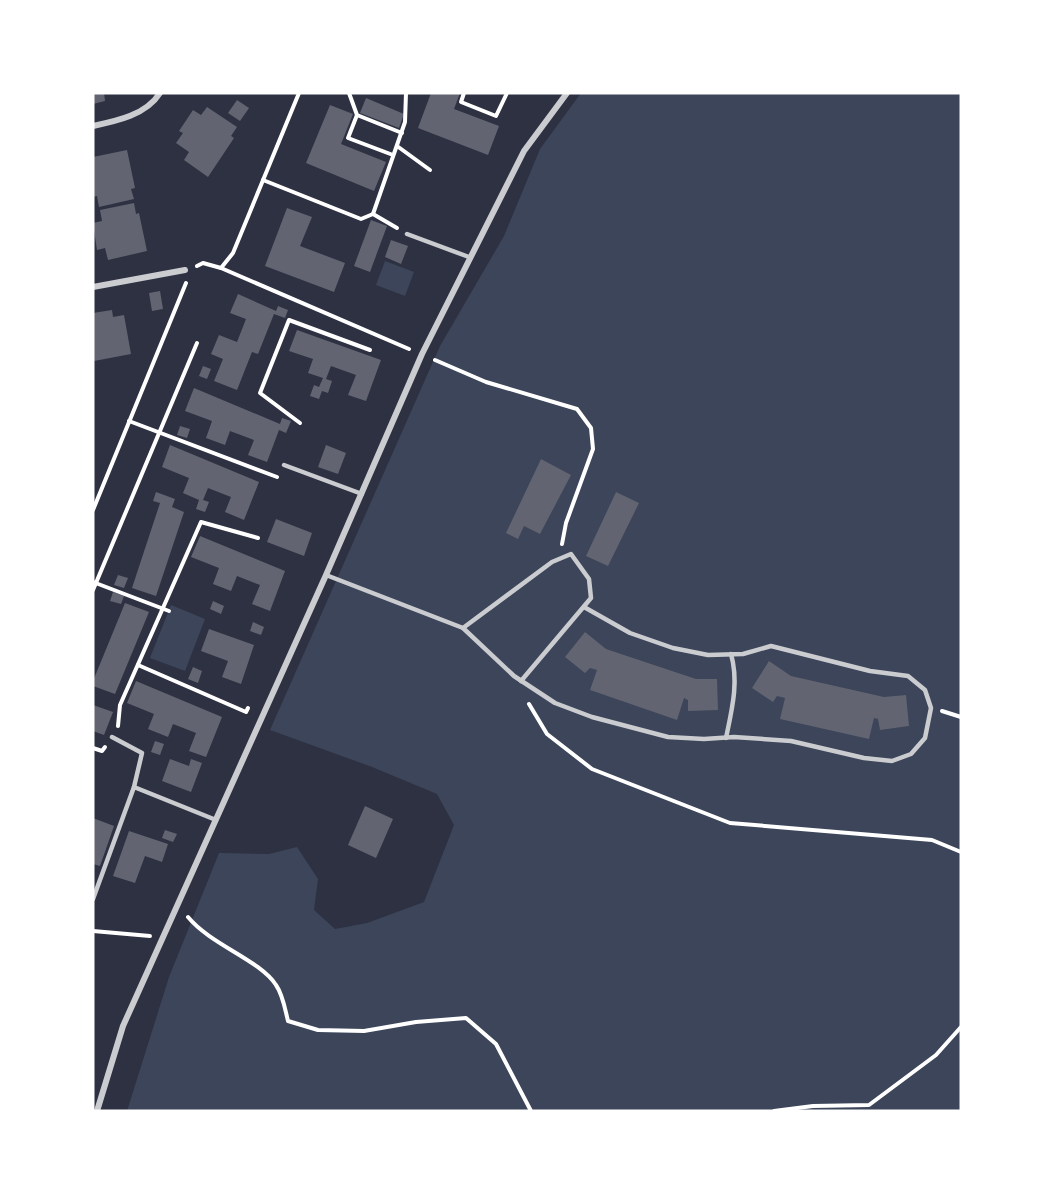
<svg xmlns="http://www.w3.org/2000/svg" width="1054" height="1204" viewBox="0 0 1054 1204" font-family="Lato,sans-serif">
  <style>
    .green { fill: #3c4559 }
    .building { fill: #626471 }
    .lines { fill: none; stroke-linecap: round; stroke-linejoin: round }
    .path { stroke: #fff; stroke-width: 4 }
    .service { stroke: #caccd0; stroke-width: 4.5 }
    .minor { stroke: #caccd0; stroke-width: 6 }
  </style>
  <rect width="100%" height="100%" fill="#2d3142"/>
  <g class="green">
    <path d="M 581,93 L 961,93 L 961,1111 L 127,1111 L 169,977 L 219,853 L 269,854 L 297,847 L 318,879 L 314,910 L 335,929 L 367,923 L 424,902 L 454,825 L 437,794 L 372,767 L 270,730 L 440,346 L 504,236 L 540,149 Z"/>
    <path d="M 385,261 L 414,272 L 405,296 L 376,285 Z"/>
    <path d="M 171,605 L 205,619 L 185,671 L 150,658 Z"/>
  </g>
  <g class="building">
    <path d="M 93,93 L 104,93 L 105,101 L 93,104 Z"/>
    <path d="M 431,93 L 460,93 L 454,109 L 499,126 L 488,155 L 418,128 Z"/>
    <path d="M 366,98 L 404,114 L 399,128 L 360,113 Z"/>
    <path d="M 237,100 L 249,108 L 240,121 L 228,113 Z"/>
    <path d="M 330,105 L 353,114 L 341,144 L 386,162 L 374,191 L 306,163 Z"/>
    <path d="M 207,107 L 237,127 L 231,136 L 234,138 L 208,177 L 184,160 L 189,152 L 176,143 L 183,133 L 179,131 L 193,110 L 201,115 Z"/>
    <path d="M 127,150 L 135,188 L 131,189 L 134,199 L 99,207 L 97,196 L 93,197 L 93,157 Z"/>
    <path d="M 134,203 L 136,214 L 139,213 L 147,251 L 108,260 L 105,248 L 97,250 L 93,223 L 102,221 L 100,210 Z"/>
    <path d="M 287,208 L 312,217 L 300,246 L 345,263 L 334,292 L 265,266 Z"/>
    <path d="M 371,220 L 387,226 L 370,272 L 354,266 Z"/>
    <path d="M 391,240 L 408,246 L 401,264 L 385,257 Z"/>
    <path d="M 160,291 L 163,309 L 152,311 L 149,293 Z"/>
    <path d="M 238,294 L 276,311 L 278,306 L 288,310 L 285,318 L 274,314 L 258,354 L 252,352 L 237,390 L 214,381 L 223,359 L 211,354 L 219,335 L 237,342 L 246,319 L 230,313 Z"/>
    <path d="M 112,310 L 113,317 L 124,315 L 131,354 L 94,361 L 93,313 Z"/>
    <path d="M 297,330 L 381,360 L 366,401 L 348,395 L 356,375 L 331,366 L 326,379 L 332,381 L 328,393 L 322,391 L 319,399 L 310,396 L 314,385 L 319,387 L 323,378 L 308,373 L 313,359 L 289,351 Z"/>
    <path d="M 203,366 L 211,369 L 207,379 L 199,376 Z"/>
    <path d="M 194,388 L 280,424 L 282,418 L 291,421 L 286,433 L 279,430 L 267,462 L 248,455 L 254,440 L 230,431 L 225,445 L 206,438 L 212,421 L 185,411 Z"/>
    <path d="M 180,426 L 190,429 L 187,438 L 177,435 Z"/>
    <path d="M 170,445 L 259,482 L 244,520 L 225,512 L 231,497 L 208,488 L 203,500 L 209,502 L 205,512 L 196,509 L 199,500 L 183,493 L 189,478 L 162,467 Z"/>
    <path d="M 326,445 L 346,453 L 338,474 L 318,467 Z"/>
    <path d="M 541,459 L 571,475 L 540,534 L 524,526 L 518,539 L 506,533 Z"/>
    <path d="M 156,492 L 175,499 L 172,507 L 184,512 L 156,596 L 132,588 L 160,503 L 153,501 Z"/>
    <path d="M 616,492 L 639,503 L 608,566 L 586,556 Z"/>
    <path d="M 276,519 L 312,533 L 304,556 L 267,542 Z"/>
    <path d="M 200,536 L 285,571 L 270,611 L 252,604 L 260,585 L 237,576 L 231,591 L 213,584 L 219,568 L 191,557 Z"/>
    <path d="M 118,575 L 128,578 L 124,588 L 114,585 Z"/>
    <path d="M 113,592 L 124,596 L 121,604 L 110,601 Z"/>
    <path d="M 213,601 L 224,606 L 221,614 L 210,609 Z"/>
    <path d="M 125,603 L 149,612 L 115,694 L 93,686 L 93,681 Z"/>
    <path d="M 253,622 L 264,627 L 261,635 L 250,631 Z"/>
    <path d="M 209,629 L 254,645 L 241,684 L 222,677 L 228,661 L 201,651 Z"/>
    <path d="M 585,632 L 606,649 L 696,679 L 717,679 L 718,710 L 688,711 L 688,700 L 684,698 L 677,720 L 590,690 L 597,670 L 590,668 L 585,673 L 565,657 Z"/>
    <path d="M 769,661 L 791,676 L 884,697 L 906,695 L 909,726 L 880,730 L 878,719 L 874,718 L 869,739 L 780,719 L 785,698 L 777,696 L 773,702 L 752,688 Z"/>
    <path d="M 193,667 L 202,671 L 198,683 L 188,679 Z"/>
    <path d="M 136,681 L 222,717 L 206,757 L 189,751 L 196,733 L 173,724 L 168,737 L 148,729 L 154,714 L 127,703 Z"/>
    <path d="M 93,705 L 113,712 L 104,735 L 93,731 Z"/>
    <path d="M 155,741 L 164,744 L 160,755 L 151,752 Z"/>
    <path d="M 170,759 L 189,766 L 191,759 L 202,763 L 191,792 L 162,781 Z"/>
    <path d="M 365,806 L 393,819 L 376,858 L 348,845 Z"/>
    <path d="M 93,818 L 114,826 L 100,866 L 93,864 Z"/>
    <path d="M 165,830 L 177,834 L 173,842 L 162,838 Z"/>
    <path d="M 129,831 L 168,844 L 162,862 L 145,856 L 135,883 L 113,876 Z"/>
  </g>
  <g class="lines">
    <g class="path">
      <path d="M 349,93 L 357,115 L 402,133"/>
      <path d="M 464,93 L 461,102 L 496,116 L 507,93"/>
      <path d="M 357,115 L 348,138 L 393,155"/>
      <path d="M 397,146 L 430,170"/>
      <path d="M 263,180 L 361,219 L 373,214"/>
      <path d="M 397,228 L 373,214 L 405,122 L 406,93"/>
      <path d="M 197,266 L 203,263 L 221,268 L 409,349"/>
      <path d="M 221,268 L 233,253 L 299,93"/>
      <path d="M 435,360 L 486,382 L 577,409 L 591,428 L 593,449 L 566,523 L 562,544"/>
      <path d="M 129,421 L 277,477"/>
      <path d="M 300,423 L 260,393 L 289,320 L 370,350"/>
      <path d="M 93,510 L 186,283"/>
      <path d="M 93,582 L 169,611"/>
      <path d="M 93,590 L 197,343"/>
      <path d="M 138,665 L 246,712 L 248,708"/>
      <path d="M 529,704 L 547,734 L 592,769 L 730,823 L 932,840 L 961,852"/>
      <path d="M 942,711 L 961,717"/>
      <path d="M 118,726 L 120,705 L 201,522 L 258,538"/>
      <path d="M 93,748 L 102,751 L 105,747"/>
      <path d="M 188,917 C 211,945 260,960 276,985 C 283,995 285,1009 288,1021 L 318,1030 L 364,1031 L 416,1022 L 466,1018 L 496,1044 L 531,1111"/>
      <path d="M 93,931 L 150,936"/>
      <path d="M 774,1111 L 813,1106 L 869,1105 L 936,1055 L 961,1027"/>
    </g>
    <g class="service">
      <path d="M 407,234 L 469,257"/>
      <path d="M 284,465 L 362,494"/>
      <path d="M 326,575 L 463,628 L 514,676 L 555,703 L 592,717 L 668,737 L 704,739 L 734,737 L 791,741 L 864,758 L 892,761 L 911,754 L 925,738 L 931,708 L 925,690 L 908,676 L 870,671 L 771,646 L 743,654 L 708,655 L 673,648 L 630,633 L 584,607"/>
      <path d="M 463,628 L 552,562 L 571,554 L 589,579 L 591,598 L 521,681"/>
      <path d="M 112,737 L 142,753 L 134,787"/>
      <path d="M 726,738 C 732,709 739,682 731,654"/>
      <path d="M 93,899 L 134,787 L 216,820"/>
    </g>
    <g class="minor">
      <path d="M 93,126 C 117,121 146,115 160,93"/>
      <path d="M 93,287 L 185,270"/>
      <path d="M 97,1111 L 123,1026 L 326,575 L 422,354 L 524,151 L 567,93"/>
    </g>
  </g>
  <rect width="1054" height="1204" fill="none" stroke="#ffffff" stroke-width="189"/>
</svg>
